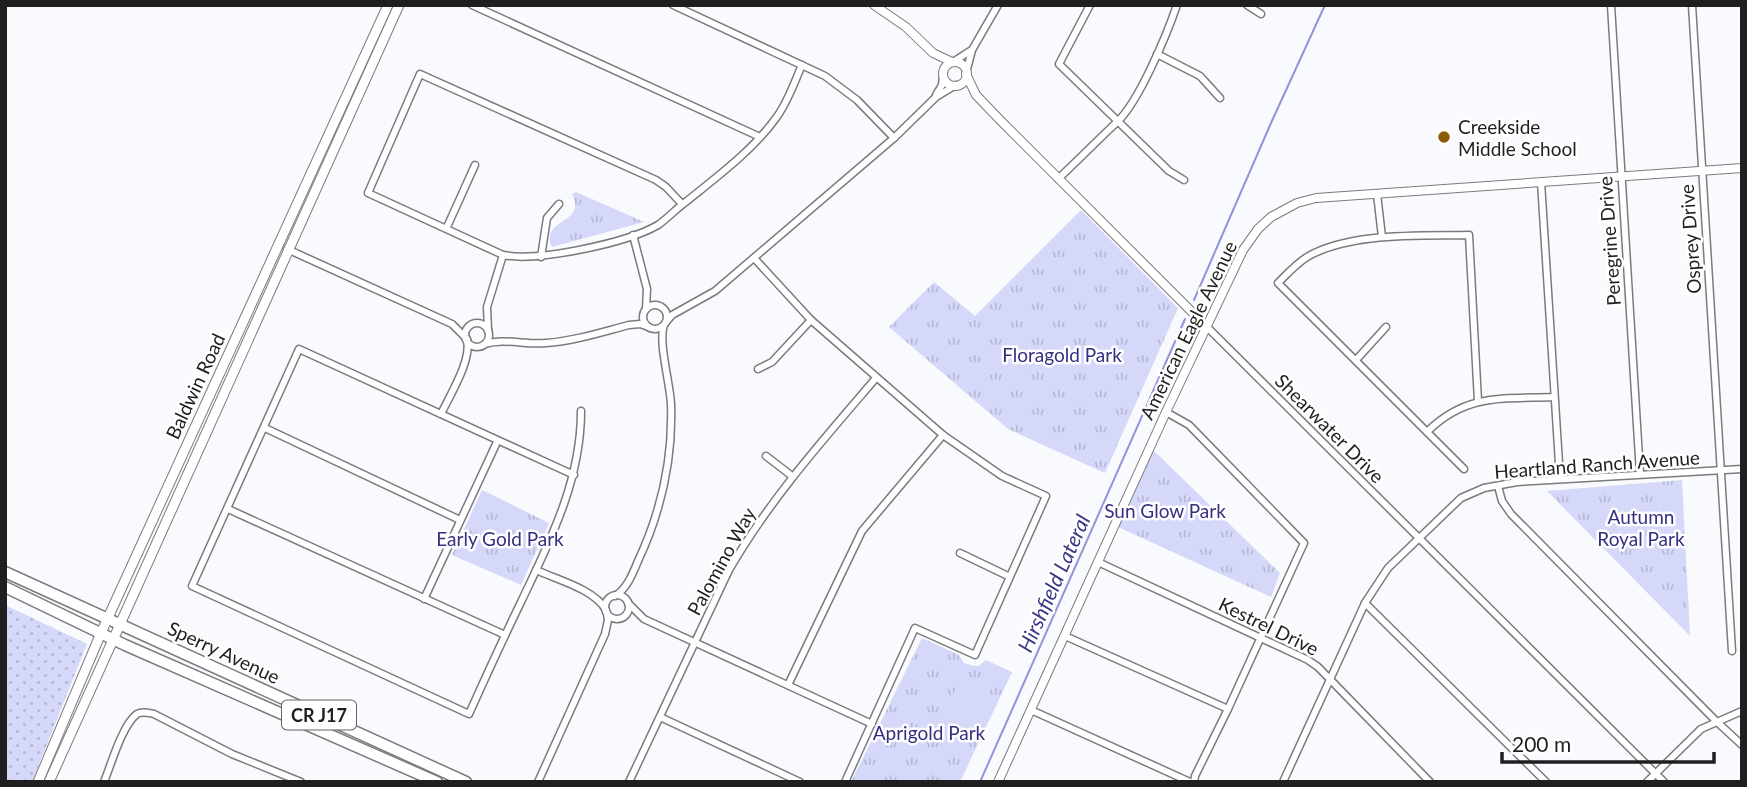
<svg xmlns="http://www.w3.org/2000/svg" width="1747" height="787" viewBox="0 0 1747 787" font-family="Lato,sans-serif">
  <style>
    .grass { fill: url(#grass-dots) }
    .park { fill: url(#park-tufts) }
    .garden { fill: #d5d8f9 }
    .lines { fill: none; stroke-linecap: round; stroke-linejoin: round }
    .stream { stroke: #9194da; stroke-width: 2 }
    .minor-casing { stroke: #7b7b7f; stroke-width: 9 }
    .tertiary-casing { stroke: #7b7b7f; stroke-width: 10 }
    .secondary-casing { stroke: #7b7b7f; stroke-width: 11 }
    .primary-casing { stroke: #7b7b7f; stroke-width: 13 }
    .minor { stroke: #fff; stroke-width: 6 }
    .tertiary { stroke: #fff; stroke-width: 8 }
    .secondary { stroke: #fff; stroke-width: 9 }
    .primary { stroke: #fff; stroke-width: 10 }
    .poi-dot { fill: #8d5b07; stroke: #fff; stroke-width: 2.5 }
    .labels { text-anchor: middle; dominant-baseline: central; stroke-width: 5; stroke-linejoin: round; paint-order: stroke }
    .shield { fill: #fff; stroke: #626263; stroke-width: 2 }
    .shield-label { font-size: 18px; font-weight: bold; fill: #1f1f20 }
    .poi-label { font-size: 19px; fill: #1f1f20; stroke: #fff; text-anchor: start }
    .street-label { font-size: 19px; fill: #1f1f20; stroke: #fff }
    .park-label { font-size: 19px; fill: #362f80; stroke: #fff }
    .water-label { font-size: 21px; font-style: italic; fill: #3b3687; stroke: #fff }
  </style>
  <defs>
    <pattern id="grass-dots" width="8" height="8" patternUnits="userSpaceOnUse" patternTransform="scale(1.75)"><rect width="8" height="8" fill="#d5d8f9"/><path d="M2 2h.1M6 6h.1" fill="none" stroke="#b6b9d5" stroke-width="1.8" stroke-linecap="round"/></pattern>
    <pattern id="park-tufts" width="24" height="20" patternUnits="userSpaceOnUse" patternTransform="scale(1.75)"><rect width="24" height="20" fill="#d5d8f9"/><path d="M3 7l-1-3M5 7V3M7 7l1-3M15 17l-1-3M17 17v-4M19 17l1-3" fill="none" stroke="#b6b9d5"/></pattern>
  </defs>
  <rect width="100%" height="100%" fill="#f9fafd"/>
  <path class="grass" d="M 5,605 L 87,644 L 32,782 L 5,782 Z"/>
  <g class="park">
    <path d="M 576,192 L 644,222 L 552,247 C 540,217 588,225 572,194 Z"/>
    <path d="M 1081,210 L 1178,308 L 1105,473 L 1008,429 L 889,327 L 934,282 L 975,316 Z"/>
    <path d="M 1153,450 L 1280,573 L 1271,597 L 1118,527 Z"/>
    <path d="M 1682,480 L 1690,636 L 1547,491 Z"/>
    <path d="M 482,490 L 549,523 L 521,585 L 452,555 Z"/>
    <path d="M 922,638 L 959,655 L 964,663 L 974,666 L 979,666 L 986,660 L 1012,672 L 960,782 L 851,782 Z"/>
  </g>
  <path class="garden" d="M 959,678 L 983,691 L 986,699 L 975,723 L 949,705 Z"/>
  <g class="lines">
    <g class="stream">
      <path d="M 1194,300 L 1271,123 L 1325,5"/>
      <path d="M 980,782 L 1185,319"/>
    </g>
    <g class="minor-casing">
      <g id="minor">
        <path d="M 472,5 L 760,137"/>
        <path d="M 673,5 L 825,76 L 857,100 L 894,138"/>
        <path d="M 1090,5 L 1059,64 L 1169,171 L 1184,180"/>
        <path d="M 1247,5 L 1261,14"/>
        <path d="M 1611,5 L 1640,474"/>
        <path d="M 1692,5 L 1732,651"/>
        <path d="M 1157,54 L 1200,76 L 1220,98"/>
        <path d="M 953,62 L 970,51"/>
        <path d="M 966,73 L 972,50 L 998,5"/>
        <path d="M 936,95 L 942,85 L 943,76"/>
        <path d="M 1058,179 C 1078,160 1098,140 1117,122 C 1139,102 1167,34 1177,5"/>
        <path d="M 1541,182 L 1560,479"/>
        <path d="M 1377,194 L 1382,237"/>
        <path d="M 682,204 L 666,187 L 656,180 L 420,74 L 368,193 L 503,255 C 537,262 627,243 658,225 C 668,218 677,208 687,201 C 718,176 753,150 776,118 C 788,102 794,83 802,65"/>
        <path d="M 447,227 L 475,165"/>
        <path d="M 633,235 L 647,289 L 646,309"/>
        <path d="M 287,249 L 452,324 L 467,339"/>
        <path d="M 541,257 L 547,218 L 559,204"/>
        <path d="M 754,258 L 811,320 L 943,435 L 1002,476 L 1046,496 L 975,655 L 915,628 L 845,782"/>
        <circle cx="655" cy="317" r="12"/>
        <path d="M 666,322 L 672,315 L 715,291 L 894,138 L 936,97 L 956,85"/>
        <circle cx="477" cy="335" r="12"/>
        <path d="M 1206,326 L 1664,782"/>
        <path d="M 488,330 L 487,307 L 503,255"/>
        <path d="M 485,344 C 504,338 526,345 546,343 C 574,341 602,332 629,325 L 640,324 L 649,327"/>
        <path d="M 1356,360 L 1386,327"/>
        <path d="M 758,369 L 772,362 L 811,320"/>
        <path d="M 1166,412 L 1189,425 L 1304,543 L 1228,709 L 1195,776 L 1194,782"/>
        <path d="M 441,414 C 450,395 472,360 467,340"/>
        <path d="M 265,428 L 460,520"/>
        <path d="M 1428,431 C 1467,393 1504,399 1554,397"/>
        <path d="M 766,456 L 792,476"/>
        <path d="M 1464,469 L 1278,283 C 1288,273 1296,264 1307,257 C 1349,232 1421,236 1469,235 L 1478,401"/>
        <path d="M 574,475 L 299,349 L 192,586 L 469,714 C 486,676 503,639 521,602 C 550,541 581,481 581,411"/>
        <path d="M 1498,486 L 1502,501 L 1511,514 L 1716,721 L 1742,745"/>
        <path d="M 228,509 L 505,635"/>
        <path d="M 960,553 L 1008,576"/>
        <path d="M 1098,562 L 1308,660 L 1318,667 L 1430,782"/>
        <path d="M 536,570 C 558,580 594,589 606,610"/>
        <circle cx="617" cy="607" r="12"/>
        <path d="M 615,596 C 627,589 633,573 638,561 C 661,512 673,459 671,404 C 670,383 658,342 664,325"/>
        <path d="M 424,599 L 497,442"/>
        <path d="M 628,603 L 644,619 L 872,724"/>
        <path d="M 1365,603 L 1546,782"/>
        <path d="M 1065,636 L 1228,709"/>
        <path d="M 788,685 L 862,531 L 943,435"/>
        <path d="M 1031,710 L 1190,782"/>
        <path d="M 660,717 L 800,782"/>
        <path d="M 104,782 C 111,765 122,725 137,714 C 142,711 149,713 154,714 L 232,754 L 301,782"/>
        <path d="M 538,782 L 605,634 L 608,620 L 607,613"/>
        <path d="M 629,782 L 729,570 C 770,499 823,440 876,378"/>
        <path d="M 1283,782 L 1365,603 L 1388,568 L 1461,498 L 1484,488 L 1517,482 L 1742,469"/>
        <path d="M 1647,782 L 1701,729 L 1742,711"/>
      </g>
    </g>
    <g class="tertiary-casing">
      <g id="tertiary">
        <path d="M 874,5 L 906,27 L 933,53 L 952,62"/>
        <circle cx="955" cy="74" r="12"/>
        <path d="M 966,74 L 976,95 L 1000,120 L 1206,326"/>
        <path d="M 998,782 L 1166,412 L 1243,250 L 1258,229 L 1271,217 L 1297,203 L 1316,198 L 1742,168"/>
      </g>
    </g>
    <g class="secondary-casing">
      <g id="secondary">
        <path d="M 38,782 L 101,633 L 388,5"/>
        <path d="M 49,782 L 399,5"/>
      </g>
    </g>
    <g class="primary-casing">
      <g id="primary">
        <path d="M 5,572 L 466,782"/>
        <path d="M 5,587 L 125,645 L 437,782"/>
      </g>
    </g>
    <use href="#minor" class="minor"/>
    <use href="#tertiary" class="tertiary"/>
    <use href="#secondary" class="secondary"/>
    <use href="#primary" class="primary"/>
  </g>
  <circle class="poi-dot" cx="1444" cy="137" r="7"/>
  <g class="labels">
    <rect class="shield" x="282" y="700.5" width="74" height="29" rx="5"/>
    <g class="shield-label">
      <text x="319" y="715">CR J17</text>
    </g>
    <g class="poi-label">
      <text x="1458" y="126">Creekside<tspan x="1458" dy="22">Middle School</tspan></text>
    </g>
    <g class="street-label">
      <text transform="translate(1690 239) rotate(-94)">Osprey Drive</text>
      <text transform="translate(1609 241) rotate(-94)">Peregrine Drive</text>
      <text transform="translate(1188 330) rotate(-64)">American Eagle Avenue</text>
      <text transform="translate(195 386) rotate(-65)">Baldwin Road</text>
      <text transform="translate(1330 428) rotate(45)">Shearwater Drive</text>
      <text transform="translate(1597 464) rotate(-4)">Heartland Ranch Avenue</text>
      <text transform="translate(721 561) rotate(-61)">Palomino Way</text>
      <text transform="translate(1269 626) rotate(26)">Kestrel Drive</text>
      <text transform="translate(224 652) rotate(25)">Sperry Avenue</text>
    </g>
    <g class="park-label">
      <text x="1062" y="354">Floragold Park</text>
      <text x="1165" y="510">Sun Glow Park</text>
      <text x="1641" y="516">Autumn<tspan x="1641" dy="22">Royal Park</tspan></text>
      <text x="500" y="538">Early Gold Park</text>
      <text x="929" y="732">Aprigold Park</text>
    </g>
    <g class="water-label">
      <text transform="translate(1053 583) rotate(-66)">Hirshfield Lateral</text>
    </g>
  </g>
  <rect width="1747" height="787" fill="none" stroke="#1f1f20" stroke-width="14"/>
  <path d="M1502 752v10h212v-10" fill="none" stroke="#1f1f20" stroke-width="3.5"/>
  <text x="1512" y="752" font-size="21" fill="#1f1f20" stroke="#ffffff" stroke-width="5" paint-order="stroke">200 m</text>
</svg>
